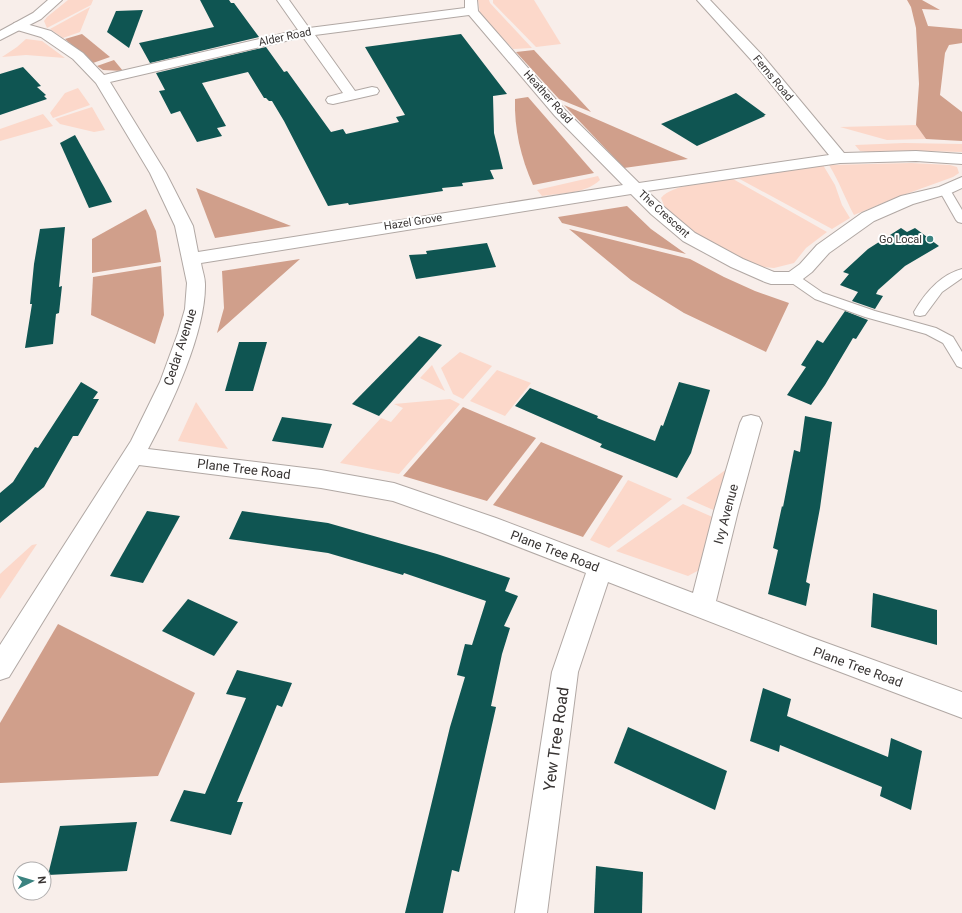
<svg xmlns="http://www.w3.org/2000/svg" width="962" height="913" viewBox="0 0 962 913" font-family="Roboto,sans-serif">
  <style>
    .green { fill: #fcd8ca }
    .forest { fill: #d09f8b }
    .building { fill: #0f5552 }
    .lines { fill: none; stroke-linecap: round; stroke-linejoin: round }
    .service-casing { stroke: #b1a8a4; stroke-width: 2 }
    .minor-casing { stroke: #b1a8a4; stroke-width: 2 }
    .tertiary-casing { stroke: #b1a8a4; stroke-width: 2 }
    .service { fill: #fff; fill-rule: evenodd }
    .minor { fill: #fff; fill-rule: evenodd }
    .tertiary { fill: #fff; fill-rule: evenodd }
    .poi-dot { fill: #3b8380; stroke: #fff; stroke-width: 1.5 }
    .labels { text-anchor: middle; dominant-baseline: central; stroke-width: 4; stroke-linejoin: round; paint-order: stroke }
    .far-street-label { font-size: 11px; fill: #373332; stroke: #fff }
    .far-poi-label { font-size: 11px; fill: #373332; stroke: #fff; text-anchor: end }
    .street-label { font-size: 13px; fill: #373332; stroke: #fff }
    .near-street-label { font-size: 16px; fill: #373332; stroke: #fff }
  </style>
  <rect width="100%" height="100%" fill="#f8eeea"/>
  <g class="green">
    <path d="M 68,0 L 93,0 L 91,5 L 47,28 L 44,21 L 47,17 Z"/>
    <path d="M 478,0 L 489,0 L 490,3 L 532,48 L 513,49 L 480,14 Z"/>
    <path d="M 493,0 L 534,0 L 561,44 L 536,47 L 493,3 Z"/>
    <path d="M 90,7 L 80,32 L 63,38 L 50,29 Z"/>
    <path d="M 26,39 L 42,41 L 65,58 L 26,55 L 2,57 L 17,47 Z"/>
    <path d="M 78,88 L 90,105 L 53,118 L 50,113 L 65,93 Z"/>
    <path d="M 92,107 L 105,130 L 94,132 L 60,124 L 55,119 Z"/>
    <path d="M 43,114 L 53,126 L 0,141 L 0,129 Z"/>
    <path d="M 916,125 L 926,139 L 887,140 L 840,127 Z"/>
    <path d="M 904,143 L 962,144 L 962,152 L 925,151 L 876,153 L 860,151 L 855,145 Z"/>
    <path d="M 911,163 L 950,165 L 957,167 L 959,173 L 953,177 L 895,198 L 854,215 C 845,198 839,181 829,165 Z"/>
    <path d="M 823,165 L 835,185 L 842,205 L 850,218 L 832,229 L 736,177 Z"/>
    <path d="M 598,176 L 600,180 C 585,194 562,193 542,196 L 537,190 Z"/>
    <path d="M 733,179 L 827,232 L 806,248 L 794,263 L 774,268 L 763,267 L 751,264 L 705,240 L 666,210 L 661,198 C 673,183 714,182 733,179 Z"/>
    <path d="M 460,352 L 492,366 L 463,399 L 453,394 L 441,368 Z"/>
    <path d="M 432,365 L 445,391 L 420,378 Z"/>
    <path d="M 497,370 L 531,383 L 505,416 L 470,401 Z"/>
    <path d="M 450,399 L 460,404 L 399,474 L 340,463 L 381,418 L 391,422 L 403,408 L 394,404 Z"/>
    <path d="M 196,402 L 228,449 L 178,441 Z"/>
    <path d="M 731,466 L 718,512 L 686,498 Z"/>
    <path d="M 628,480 L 672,499 L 609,548 L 590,540 Z"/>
    <path d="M 683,504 L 717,519 L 705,567 L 688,576 L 616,551 Z"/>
    <path d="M 37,544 L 0,599 L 0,574 L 32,545 Z"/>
  </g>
  <g class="forest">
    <path d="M 907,0 L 922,0 L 940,10 L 922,9 L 928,26 L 962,29 L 962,43 L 949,45 L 945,53 L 940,95 L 962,112 L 962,141 L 926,139 L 916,125 L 919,84 L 916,28 L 911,7 Z"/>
    <path d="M 82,34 L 110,57 L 93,63 L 65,39 Z"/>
    <path d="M 534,50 L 591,112 L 559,99 L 516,52 Z"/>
    <path d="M 114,60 L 123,71 L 103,70 L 97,66 Z"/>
    <path d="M 528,97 L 594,173 L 533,185 C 521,158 514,129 515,99 Z"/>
    <path d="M 564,105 L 688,159 L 624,168 Z"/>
    <path d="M 196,188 L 291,226 L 215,238 Z"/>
    <path d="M 627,206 L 651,229 L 686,254 L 562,223 L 558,217 Z"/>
    <path d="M 146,209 L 156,231 L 161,262 L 92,273 L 92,239 Z"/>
    <path d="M 569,229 L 690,259 L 724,277 L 755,291 L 789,303 L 766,352 L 684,313 L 631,280 Z"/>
    <path d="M 300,259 L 217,333 L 224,308 L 222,271 Z"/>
    <path d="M 161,266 L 164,315 L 155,344 L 91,315 L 93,277 Z"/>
    <path d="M 463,407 L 536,438 L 487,501 L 403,476 Z"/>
    <path d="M 541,442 L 623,476 L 583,537 L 493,505 Z"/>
    <path d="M 58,624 L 195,693 L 158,776 L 0,783 L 0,723 Z"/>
  </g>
  <g class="building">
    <path d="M 200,0 L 229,0 L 231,3 L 234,3 L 259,37 L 150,63 L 139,43 L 214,27 Z"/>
    <path d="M 143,10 L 129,48 L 107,32 L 116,11 Z"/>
    <path d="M 461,34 L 507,94 L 493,96 L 494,133 L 503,169 L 490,170 L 494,179 L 462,183 L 463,186 L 442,188 L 443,191 L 349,205 L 348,203 L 328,206 L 284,121 L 272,101 L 269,101 L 266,98 L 264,98 L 248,72 L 202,83 L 226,126 L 217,128 L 222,136 L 197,142 L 180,111 L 171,114 L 159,91 L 165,90 L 156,73 L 266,47 L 284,72 L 287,71 L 331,132 L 343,129 L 346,134 L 399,122 L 396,117 L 405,115 L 365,47 Z"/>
    <path d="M 23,67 L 41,86 L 37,87 L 46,95 L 44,96 L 47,99 L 0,115 L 0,74 Z"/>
    <path d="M 736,93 L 766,115 L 764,115 L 765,116 L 697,146 L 661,124 Z"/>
    <path d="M 75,135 L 104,187 L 112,202 L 89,208 L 60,143 Z"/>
    <path d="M 65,227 L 59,287 L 62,286 L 59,313 L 56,314 L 53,344 L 25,348 L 32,304 L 30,304 L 34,264 L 40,229 Z"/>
    <path d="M 901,228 L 907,232 L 915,228 L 939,246 L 905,266 L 878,290 L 876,294 L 883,296 L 875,309 L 852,301 L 858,292 L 840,285 L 849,274 L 843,272 L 868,249 Z"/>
    <path d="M 487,243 L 496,267 L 416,279 L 409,255 L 427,254 L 426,251 Z"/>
    <path d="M 845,311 L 868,320 L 856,339 L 853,338 L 825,385 L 811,405 L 787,395 L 806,367 L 801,365 L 817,340 L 823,343 Z"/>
    <path d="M 419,336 L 442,345 L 379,416 L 352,404 Z"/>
    <path d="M 239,342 L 267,342 L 253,391 L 225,391 Z"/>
    <path d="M 81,382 L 98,392 L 93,399 L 99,399 L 78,436 L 73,436 L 44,487 L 0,523 L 0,493 L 13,482 L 35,447 L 38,448 Z"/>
    <path d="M 679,382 L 710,390 L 691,453 L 677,478 L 600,447 L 602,444 L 515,406 L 530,388 L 598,416 L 597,418 L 655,441 L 661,425 L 663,426 Z"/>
    <path d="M 805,416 L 832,422 L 820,508 L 806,582 L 810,584 L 806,606 L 768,594 L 778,550 L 773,548 L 782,506 L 783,507 L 794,450 L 800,452 Z"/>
    <path d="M 282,417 L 332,424 L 323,448 L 272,441 Z"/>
    <path d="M 147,511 L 180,516 L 143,583 L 110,576 Z"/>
    <path d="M 242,511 L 328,523 L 437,554 L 510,578 L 505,591 L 518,596 L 504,626 L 510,628 L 502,654 L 491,706 L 496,707 L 459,872 L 452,870 L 443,913 L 405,913 L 450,727 L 465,677 L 457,675 L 465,644 L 472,645 L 486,601 L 404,573 L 403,575 L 328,553 L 229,539 Z"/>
    <path d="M 873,593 L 937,610 L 937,645 L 871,627 Z"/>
    <path d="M 188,599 L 238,622 L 214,656 L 162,631 Z"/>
    <path d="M 237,670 L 292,683 L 282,707 L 277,705 L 237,802 L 243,802 L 231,835 L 170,821 L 184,790 L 205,794 L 246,698 L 226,694 Z"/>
    <path d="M 763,688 L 791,699 L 787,716 L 888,757 L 891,738 L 922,751 L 911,810 L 880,796 L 882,787 L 780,745 L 779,752 L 750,741 Z"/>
    <path d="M 628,727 L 727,771 L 715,810 L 614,763 Z"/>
    <path d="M 137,822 L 127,871 L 48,875 L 60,826 Z"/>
    <path d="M 596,866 L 643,872 L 642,913 L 594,913 Z"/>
  </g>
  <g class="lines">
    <g class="service-casing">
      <g id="service">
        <path d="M 945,187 L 949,188 L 962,210 L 962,223 L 958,222 L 956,220 L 939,190 Z"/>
        <path d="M 962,269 L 962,278 L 942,292 L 925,315 L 920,316 L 915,315 L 914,312 C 925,293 940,275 962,269 Z"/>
        <path d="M 793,274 L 797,275 L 823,293 L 875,311 L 936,328 L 953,337 L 962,352 L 962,368 L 957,366 L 943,343 L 926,334 L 865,317 L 815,299 L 789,281 L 787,278 L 789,275 Z"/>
      </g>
    </g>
    <g class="minor-casing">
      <path id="minor" d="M 277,0 L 289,0 L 309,28 L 465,8 L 465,0 L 477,0 L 478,11 L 485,19 L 565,110 L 639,183 L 829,155 L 753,62 L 697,0 L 710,0 L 763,56 L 844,153 L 916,151 L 962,154 L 962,164 L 916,161 L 840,163 L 647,191 L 663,206 L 695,233 L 743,259 L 774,272 L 789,272 L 800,264 L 817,245 L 862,213 L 901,196 L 939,187 L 962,177 L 962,188 L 951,193 L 913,204 L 874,221 L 829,253 L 812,272 L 799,282 L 793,284 L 771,284 L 765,282 L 731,267 L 683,241 L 651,214 L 631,194 L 201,263 C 202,270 205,277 205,284 C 206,332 171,407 148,449 L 321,470 L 394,483 L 496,518 L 693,593 L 714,511 L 740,423 L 743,417 L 751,415 L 759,417 L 762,423 L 738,511 L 716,601 L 810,637 L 962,692 L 962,718 L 798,656 L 608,582 L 578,672 L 547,913 L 515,913 L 552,672 L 586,573 L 480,532 L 393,501 L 321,488 L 139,465 L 9,677 L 0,680 L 0,645 L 131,441 L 160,382 L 178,333 L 185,309 L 187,283 L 175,226 L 150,173 L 96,83 L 73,59 L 41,37 L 14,29 L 13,26 L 14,23 L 19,22 L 51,31 L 83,53 L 104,75 L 298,30 ZM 469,15 L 555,116 L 623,185 L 198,252 L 193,226 L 166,173 L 110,82 L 303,37 L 343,93 L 328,97 L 326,100 L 328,103 L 333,104 L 377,94 L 379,91 L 377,88 L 372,87 L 355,91 L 315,35 Z"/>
    </g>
    <g class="tertiary-casing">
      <path id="tertiary" d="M 48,0 L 62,0 L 41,19 L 0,40 L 0,31 L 33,13 Z"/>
    </g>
    <use href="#service" class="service"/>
    <use href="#minor" class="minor"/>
    <use href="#tertiary" class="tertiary"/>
  </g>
  <circle class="poi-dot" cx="930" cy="239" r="4"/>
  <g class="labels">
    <g class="far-street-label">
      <text transform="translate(285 37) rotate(-12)">Alder Road</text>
      <text transform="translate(773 78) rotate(50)">Ferns Road</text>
      <text transform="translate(548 97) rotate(48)">Heather Road</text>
      <text transform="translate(664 214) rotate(42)">The Crescent</text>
      <text transform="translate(413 222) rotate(-9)">Hazel Grove</text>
    </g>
    <g class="far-poi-label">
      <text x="922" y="239">Go Local</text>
    </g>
    <g class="street-label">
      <text transform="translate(180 347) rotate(-72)">Cedar Avenue</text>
      <text transform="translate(244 469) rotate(7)">Plane Tree Road</text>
      <text transform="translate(726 514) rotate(-75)">Ivy Avenue</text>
      <text transform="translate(555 551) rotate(21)">Plane Tree Road</text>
      <text transform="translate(858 667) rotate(20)">Plane Tree Road</text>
    </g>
    <g class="near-street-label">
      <text transform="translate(556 739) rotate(-82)">Yew Tree Road</text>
    </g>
  </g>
  <g transform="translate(32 881) rotate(85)"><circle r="19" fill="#ffffff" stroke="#afadad"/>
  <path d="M0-3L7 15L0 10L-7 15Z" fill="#3b8380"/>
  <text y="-6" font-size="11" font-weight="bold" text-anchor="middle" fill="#373332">N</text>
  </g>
</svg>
